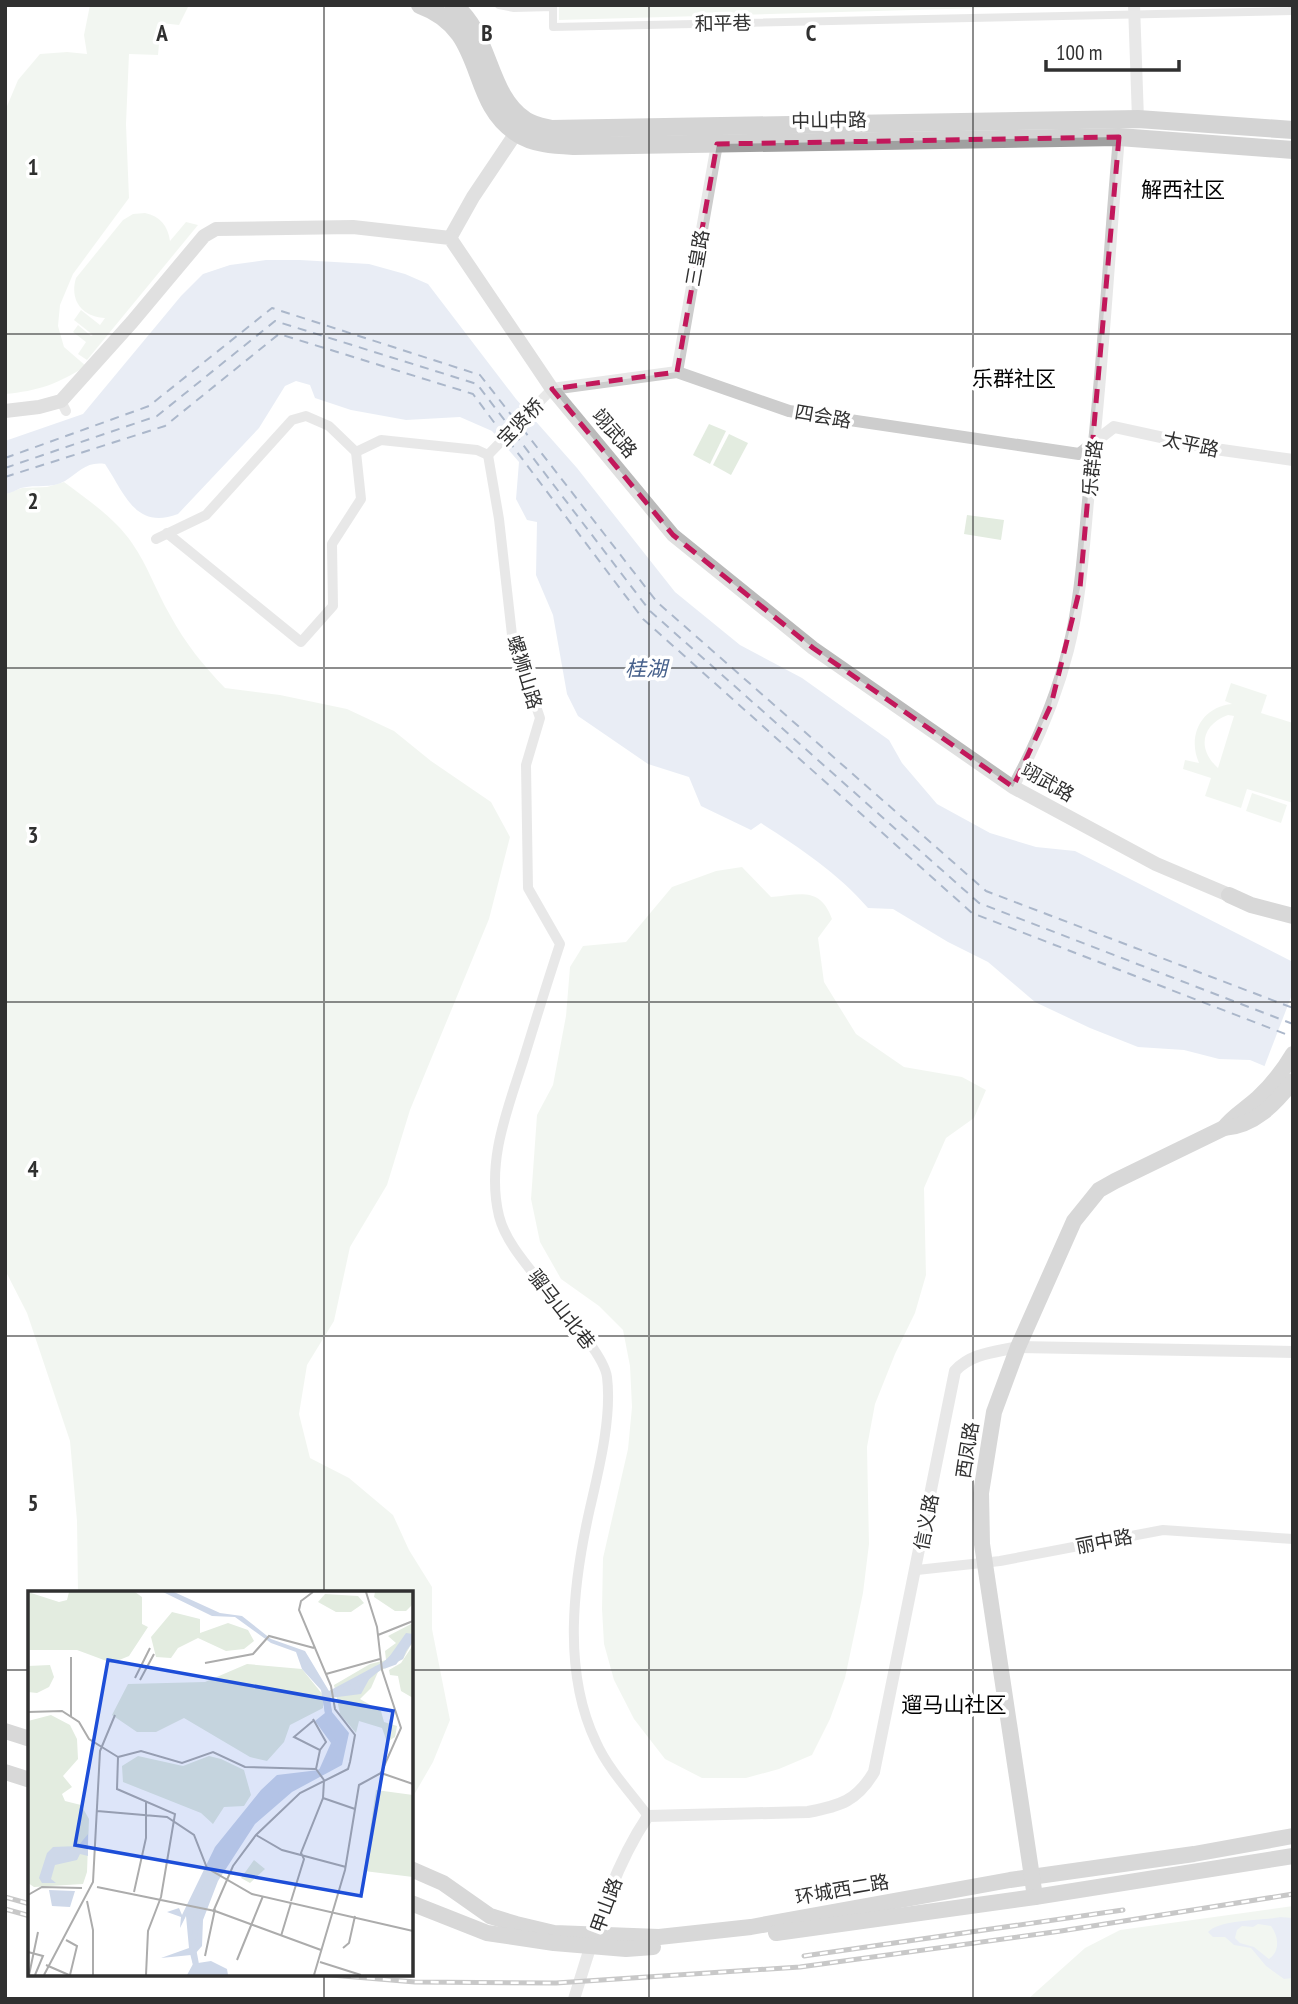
<svg xmlns="http://www.w3.org/2000/svg" width="1298" height="2004" viewBox="0 0 1298 2004" font-family="'PT Sans Narrow','Noto Sans SC',sans-serif">
  <style>
    .green { fill: #e3ece0; fill-rule: evenodd }
    .water { fill: #ced8e9; fill-rule: evenodd }
    .pier { fill: #fff }
    .lines { fill: none; stroke-linecap: round; stroke-linejoin: round }
    .ferry { stroke: #46608b; stroke-width: 2; stroke-dasharray: 9 7; stroke-linecap: butt }
    .pedestrian { stroke: #cdcdcd; stroke-width: 8 }
    .minor { stroke: #cdcdcd; stroke-width: 10 }
    .tertiary { stroke: #cdcdcd; stroke-width: 12 }
    .secondary { stroke: #bababa; stroke-width: 14 }
    .primary { stroke: #a8a8a8; stroke-width: 16 }
    .trunk { stroke: #a0a0a0; stroke-width: 18 }
    .rail-casing { stroke: #858585; stroke-width: 5 }
    .rail { stroke: #fff; stroke-width: 2.5; stroke-dasharray: 8; stroke-linecap: butt }
    .marked { fill: none; stroke: #c2185b; stroke-width: 5; stroke-dasharray: 14 9; stroke-linejoin: round }
    .grid { fill: none; stroke: #303030; stroke-width: 2; stroke-opacity: 0.55 }
    .labels { text-anchor: middle; dominant-baseline: central; stroke-width: 7; stroke-linejoin: round; paint-order: stroke }
    .street-label { font-size: 19px; fill: #303030; stroke: #fff }
    .neighbourhood-label { font-size: 21px; fill: #000; stroke: #fff }
    .water-label { font-size: 21px; font-style: italic; fill: #46608b; stroke: #fff }
    .inset-river { fill: none; stroke: #ced8e9; stroke-width: 3.5 }
    .inset-road { fill: none; stroke: #acacac; stroke-width: 2 }
    .view { fill: #1d4ed8; fill-opacity: 0.15; stroke: #1d4ed8; stroke-width: 3.5 }
    .inset-edge { fill: none; stroke: #303030; stroke-width: 3.5 }
    .grid-label { font-size: 23px; text-anchor: middle; font-weight: bold; fill: #303030; stroke: #fff; stroke-width: 7; stroke-linejoin: round; paint-order: stroke }
  </style>
  <rect width="100%" height="100%" fill="#fff"/>
  <g class="green">
    <path d="M 90,5 L 189,5 L 179,25 L 161,23 L 158,55 L 129,54 L 126,124 L 129,198 L 73,274 L 60,305 L 58,326 L 64,347 L 86,366 C 58,384 38,391 5,394 L 5,111 L 18,80 L 40,54 L 67,52 L 87,54 L 84,35 Z"/>
    <path d="M 559,5 L 1093,5 L 559,20 Z"/>
    <path d="M 145,213 C 160,216 168,226 170,241 L 186,222 L 198,225 L 87,360 L 78,354 L 86,342 L 73,332 L 78,325 L 91,336 L 93,335 L 74,320 L 81,310 L 100,325 L 105,318 C 83,317 69,301 76,278 L 123,220 L 133,214 Z"/>
    <path d="M 709,424 L 726,431 L 710,464 L 693,455 Z"/>
    <path d="M 729,434 L 748,443 L 731,475 L 713,465 Z"/>
    <path d="M 64,482 C 88,500 115,518 132,543 C 148,566 156,591 170,615 C 185,643 203,665 225,688 L 280,695 L 347,709 L 394,731 L 431,761 L 491,802 L 510,837 L 489,919 L 410,1110 L 387,1185 L 350,1247 L 334,1321 L 307,1365 L 299,1414 L 310,1458 L 349,1478 L 393,1515 L 409,1550 L 432,1587 L 432,1629 L 450,1720 L 433,1762 L 411,1800 L 411,1593 L 78,1593 L 77,1521 L 70,1441 L 27,1313 L 5,1270 L 5,494 L 22,488 L 47,487 Z"/>
    <path d="M 967,515 L 1004,520 L 1001,540 L 964,534 Z"/>
    <path d="M 1231,683 L 1267,695 L 1261,713 L 1293,723 L 1293,803 L 1247,789 L 1241,808 L 1205,796 L 1211,778 L 1183,769 L 1185,760 L 1199,763 C 1187,736 1201,707 1232,704 L 1225,701 ZM 1228,715 L 1234,716 L 1218,768 C 1197,749 1201,725 1228,715 Z"/>
    <path d="M 1252,793 L 1287,805 L 1281,823 L 1246,811 Z"/>
    <path d="M 742,867 L 771,897 C 800,895 820,886 832,919 L 818,938 L 824,982 L 856,1034 L 904,1067 L 962,1077 L 986,1090 L 974,1118 L 946,1138 L 924,1188 L 926,1275 L 915,1313 L 895,1354 L 875,1404 L 867,1447 L 869,1544 L 863,1593 L 845,1678 L 830,1719 L 812,1755 L 779,1769 L 746,1778 L 702,1778 L 665,1759 L 634,1719 L 614,1680 L 604,1644 L 602,1609 L 603,1558 L 628,1449 L 632,1407 L 630,1366 L 623,1330 L 599,1306 L 561,1279 L 540,1242 L 531,1199 L 537,1115 L 553,1085 L 566,1016 L 570,967 L 583,946 L 626,942 L 672,887 L 716,871 Z"/>
    <path d="M 1293,1906 L 1293,1999 L 1028,1999 L 1085,1948 L 1120,1930 Z"/>
  </g>
  <g class="water">
    <path d="M 266,260 L 300,260 L 369,264 L 405,274 L 428,284 L 516,399 L 577,468 L 675,592 L 740,645 L 802,678 L 889,740 L 902,763 L 937,804 L 990,833 L 1036,847 L 1075,851 L 1293,962 L 1293,1078 L 1250,1060 L 1219,1059 L 1184,1050 L 1138,1047 L 1090,1028 L 1035,1002 L 988,962 L 948,942 L 893,909 L 868,908 C 838,873 800,848 761,823 L 751,830 L 701,806 L 689,777 L 648,764 L 578,716 L 567,694 L 553,615 L 536,575 L 537,522 L 527,520 L 516,499 L 519,462 L 492,431 L 460,417 L 406,420 L 351,410 L 315,398 L 310,385 L 296,381 L 285,386 L 259,428 L 178,514 C 135,530 125,494 105,464 C 87,461 79,472 65,481 C 51,489 36,484 21,488 C 16,490 11,493 5,494 L 5,441 L 83,414 L 181,296 L 203,274 L 230,265 Z"/>
    <path d="M 1280,1917 L 1293,1918 L 1293,1978 L 1284,1979 L 1266,1966 L 1251,1948 L 1234,1945 L 1225,1937 L 1213,1937 L 1208,1932 C 1220,1919 1262,1921 1280,1917 ZM 1258,1924 L 1271,1926 C 1279,1937 1280,1951 1269,1959 L 1254,1947 L 1240,1943 L 1235,1938 L 1237,1930 L 1242,1926 L 1253,1927 Z"/>
  </g>
  <path class="pier" d="M 1293,992 L 1293,1082 L 1263,1070 Z"/>
  <g class="lines">
    <g class="ferry">
      <path d="M 522,428 L 657,602 L 986,891 L 1293,1008"/>
      <path d="M 514,433 L 650,611 L 979,903 L 1293,1024"/>
      <path d="M 508,440 L 643,619 L 972,913 L 1293,1037"/>
      <path d="M 5,458 L 149,406 L 272,308 L 480,375 L 516,421"/>
      <path d="M 5,468 L 157,416 L 275,321 L 477,384 L 509,426"/>
      <path d="M 5,477 L 165,426 L 279,334 L 473,394 L 502,433"/>
    </g>
    <path class="pedestrian" d="M 499,5 L 514,8 L 553,7 L 553,27 L 1292,11 L 1292,5"/>
    <g class="minor">
      <path d="M 61,401 L 66,411"/>
      <path d="M 488,455 L 499,519 L 512,635 L 540,718 L 526,765 L 528,888 L 560,944 C 547,983 535,1022 523,1061 C 507,1111 486,1162 499,1216 C 505,1240 525,1263 541,1283 C 557,1304 604,1353 607,1377 C 612,1417 599,1469 590,1508 C 573,1583 562,1671 596,1742 C 608,1769 631,1793 648,1816"/>
      <path d="M 488,455 L 552,389"/>
      <path d="M 167,533 L 301,642 L 333,606 L 332,544 L 361,499 L 356,452 L 381,440 L 477,450 L 488,455"/>
      <path d="M 156,539 L 206,515 L 292,420 L 306,416 L 329,426 L 356,452"/>
      <path d="M 917,1570 L 1000,1561 L 1163,1530 L 1293,1539"/>
    </g>
    <g class="tertiary">
      <path d="M 1134,5 L 1138,119"/>
      <path d="M 677,372 L 717,144"/>
      <path d="M 552,389 L 677,372 L 789,411 L 1079,454 L 1114,427 L 1215,449 L 1293,460"/>
      <path d="M 1013,787 C 1037,743 1056,698 1068,650 C 1082,595 1084,537 1090,481 C 1103,367 1109,252 1119,137"/>
      <path d="M 574,1999 C 594,1936 611,1871 648,1816 L 808,1812 C 840,1806 857,1801 874,1772 L 955,1371 C 971,1353 996,1352 1018,1347 L 1293,1352"/>
    </g>
    <g class="secondary">
      <path d="M 450,238 L 473,197 L 522,124"/>
      <path d="M 5,411 L 39,407 L 61,401 L 132,322 L 204,236 L 216,229 L 353,227 L 450,238 L 552,389 L 673,535 L 813,648 L 1013,787 L 1156,864 L 1229,895"/>
    </g>
    <g class="primary">
      <path d="M 1229,895 L 1251,905 L 1293,916"/>
      <path d="M 1224,1128 C 1233,1116 1246,1109 1258,1098 C 1272,1085 1283,1071 1293,1054"/>
      <path d="M 5,1731 L 30,1739"/>
      <path d="M 5,1772 L 30,1780"/>
      <path d="M 411,1869 L 443,1883 L 490,1916 L 516,1924 L 554,1933 L 659,1937 L 751,1927 L 1010,1880 L 1194,1854 L 1293,1836"/>
      <path d="M 1035,1897 L 982,1544 L 981,1493 L 994,1412 L 1018,1347 L 1074,1221 L 1099,1190 L 1115,1181 L 1224,1128 C 1254,1126 1275,1104 1293,1081"/>
      <path d="M 411,1903 L 487,1933 L 554,1943 L 626,1949 L 653,1947"/>
      <path d="M 776,1933 L 1035,1897 L 1293,1856"/>
    </g>
    <g class="trunk">
      <path d="M 420,5 C 489,30 466,100 517,133 C 533,144 555,145 574,146 L 1119,137 L 1293,150"/>
      <path d="M 453,5 C 491,34 486,94 525,120 C 532,125 543,127 551,129 L 1138,119 L 1293,130"/>
    </g>
    <g class="rail-casing">
      <g id="rail">
        <path d="M 5,1897 L 30,1904"/>
        <path d="M 5,1909 L 30,1916"/>
        <path d="M 804,1956 L 1123,1910"/>
        <path d="M 319,1974 L 415,1982 L 556,1983 L 800,1967 L 1061,1931 L 1293,1894"/>
      </g>
    </g>
    <use href="#rail" class="rail"/>
  </g>
  <path d="M0 0H1298V2004H0ZM 1119,137 L 1080,588 L 1051,705 L 1013,787 L 813,648 L 673,535 L 552,389 L 677,372 L 717,144 Z" fill="#fff" fill-opacity=".55" fill-rule="evenodd"/>
  <path class="marked" d="M 1119,137 L 1080,588 L 1051,705 L 1013,787 L 813,648 L 673,535 L 552,389 L 677,372 L 717,144 Z"/>
  <path class="grid" d="M 324,5 L 324,1593M 649,5 L 649,1999M 973,5 L 973,1999M 5,334 L 1293,334M 5,668 L 1293,668M 5,1002 L 1293,1002M 5,1336 L 1293,1336M 5,1670 L 30,1670M 411,1670 L 1293,1670M 324,1974 L 324,1999"/>
  <g class="labels">
    <g class="street-label">
      <text transform="translate(723 23) rotate(-1)">和平巷</text>
      <text transform="translate(829 120) rotate(-1)">中山中路</text>
      <text transform="translate(697 258) rotate(-80)">三皇路</text>
      <text transform="translate(823 416) rotate(10)">四会路</text>
      <text transform="translate(520 422) rotate(-46)">宝贤桥</text>
      <text transform="translate(615 433) rotate(50)">翊武路</text>
      <text transform="translate(1191 444) rotate(12)">太平路</text>
      <text transform="translate(1092 468) rotate(-84)">乐群路</text>
      <text transform="translate(525 672) rotate(73)">螺狮山路</text>
      <text transform="translate(1048 782) rotate(30)">翊武路</text>
      <text transform="translate(562 1309) rotate(52)">骝马山北巷</text>
      <text transform="translate(967 1450) rotate(-81)">西凤路</text>
      <text transform="translate(926 1522) rotate(-79)">信义路</text>
      <text transform="translate(1104 1541) rotate(-11)">丽中路</text>
      <text transform="translate(842 1889) rotate(-10)">环城西二路</text>
      <text transform="translate(606 1905) rotate(-70)">甲山路</text>
    </g>
    <g class="neighbourhood-label">
      <text x="1183" y="189">解西社区</text>
      <text x="1014" y="378">乐群社区</text>
      <text x="954" y="1704">遛马山社区</text>
    </g>
    <g class="water-label">
      <text x="646" y="668">桂湖</text>
    </g>
  </g>
  <g transform="translate(28 1591)">
    <rect width="385" height="385" fill="#fff"/>
    <path d="M 0,1 L 31,11 L 39,9 L 41,1 L 107,1 L 114,6 L 114,33 L 120,36 L 101,65 L 84,72 L 49,59 L 0,59 ZM 347,1 L 385,1 L 385,13 L 378,20 L 367,20 L 346,6 ZM 297,3 L 330,5 L 336,12 L 323,21 L 308,21 L 290,11 ZM 144,21 L 172,28 L 172,42 L 200,32 L 220,39 L 226,50 L 216,58 L 198,60 L 170,47 L 150,57 L 143,67 L 128,66 L 123,46 ZM 385,32 L 385,50 L 375,68 L 350,81 L 343,97 L 332,108 L 353,120 L 356,131 L 369,135 L 367,146 L 359,151 L 354,137 L 331,130 L 328,142 L 312,123 L 306,94 L 342,73 L 358,69 L 357,60 L 368,52 L 360,45 ZM 385,54 L 385,107 L 373,100 L 370,85 L 362,84 L 361,79 L 373,72 ZM 219,73 L 274,78 L 295,104 L 295,117 L 262,134 L 256,151 L 239,170 L 222,166 L 156,127 L 128,141 L 109,141 L 84,124 L 100,93 L 177,91 ZM 22,74 L 26,86 L 21,96 L 9,102 L 0,101 L 0,75 ZM 23,124 L 42,134 L 49,148 L 50,168 L 35,185 L 44,196 L 34,203 L 37,210 L 53,214 L 61,228 L 59,281 L 55,293 L 6,296 L 0,292 L 0,130 ZM 110,165 L 155,175 L 181,165 L 193,168 L 216,179 L 223,204 L 216,215 L 196,216 L 185,233 L 173,222 L 95,191 L 94,175 ZM 348,199 L 385,204 L 385,286 L 336,280 ZM 226,269 L 237,278 L 222,292 L 213,287 Z" fill="#e3ece0"/>
    <path d="M 135,1 L 146,1 L 192,22 L 214,25 L 243,48 L 277,60 L 301,100 L 359,69 L 378,42 L 385,43 L 375,68 L 344,83 L 333,103 L 302,107 L 304,121 L 321,142 L 314,174 L 264,201 L 227,233 L 190,290 L 175,329 L 174,355 L 167,363 L 170,372 L 183,370 L 199,378 L 200,384 L 159,384 L 165,373 L 163,364 L 133,367 L 161,357 L 158,325 L 152,337 L 153,326 L 139,321 L 151,317 L 154,324 L 187,256 L 233,199 L 249,184 L 291,179 L 303,152 L 287,130 L 297,122 L 293,99 L 274,78 L 268,61 L 243,52 L 207,26 L 184,25 ZM 60,243 L 60,265 L 52,263 L 49,269 L 27,274 L 23,288 L 28,292 L 14,292 L 11,287 L 19,262 L 25,256 L 50,255 ZM 21,299 L 47,300 L 42,316 L 24,315 Z" fill="#ced8e9"/>
    <path class="inset-river" d="M 357,72 L 385,45M 358,74 L 385,47M 356,76 L 367,72 L 385,48M 332,91 L 349,77M 306,100 L 327,94 L 349,76M 308,102 L 329,96 L 351,78M 299,179 L 315,151 L 304,131 L 299,105 L 303,104M 185,278 L 211,235 L 261,196 L 297,177 L 311,151 L 300,132 L 296,103 L 301,102M 186,280 L 212,237 L 262,197 L 299,178 L 313,151 L 302,132 L 298,107M 188,281 L 213,238 L 263,198 L 291,183M 169,313 L 182,283M 171,315 L 183,284M 172,316 L 185,285M 168,318 L 164,363 L 168,379 L 182,384M 167,347 L 171,321M 165,356 L 169,320M 166,356 L 170,377 L 188,384"/>
    <path class="inset-road" d="M 350,44 L 385,30M 43,66 L 43,126M 177,72 L 225,63 L 241,45 L 286,57M 298,83 L 352,68M 107,87 L 122,57M 112,89 L 126,63M 0,121 L 34,120 L 51,131 L 61,148 L 90,166M 285,128 L 298,151 L 292,159M 285,130 L 266,146 L 292,159 L 288,178M 90,166 L 113,160 L 154,172 L 185,161 L 217,176 L 288,178M 90,166 L 89,198 L 147,223 L 133,306M 353,182 L 385,193M 295,207 L 327,218M 69,220 L 139,226 L 166,244 L 179,277 L 224,303 L 385,340M 228,244 L 254,259 L 318,276M 69,296 L 187,320M 106,301 L 118,247 L 118,211M 0,304 L 14,296 L 54,297M 59,310 L 65,339 L 65,384M 263,310 L 276,268 L 273,262 L 295,207 L 296,189 L 288,178M 187,320 L 293,359M 185,321 L 205,275 L 228,244 L 272,202 L 320,178 L 322,171 L 327,144 L 307,118 L 303,95 L 271,19 L 273,10 L 285,1M 253,345 L 263,312M 38,349 L 49,355 L 42,384M 315,357 L 321,352 L 327,325M 0,361 L 15,365 L 7,384M 177,365 L 187,318M 209,369 L 235,305M 292,371 L 333,384M 18,374 L 41,384M 1,384 L 10,341M 16,384 L 65,291 L 72,160 L 87,124M 118,384 L 120,340 L 133,306M 286,384 L 317,279 L 331,194 L 353,182 L 373,137 L 354,79 L 349,36 L 338,1"/>
    <path class="view" d="M 80,69 L 365,120 L 333,305 L 47,254 Z"/>
    <rect width="385" height="385" class="inset-edge"/>
  </g>
  <g class="grid-label">
    <text x="162" y="41">A</text>
    <text x="487" y="41">B</text>
    <text x="811" y="41">C</text>
    <text x="33" y="175">1</text>
    <text x="33" y="509">2</text>
    <text x="33" y="843">3</text>
    <text x="33" y="1177">4</text>
    <text x="33" y="1511">5</text>
  </g>
  <rect width="1298" height="2004" fill="none" stroke="#303030" stroke-width="14"/>
  <path d="M1046 60v10h133v-10" fill="none" stroke="#303030" stroke-width="3.5"/>
  <text x="1056" y="60" font-size="21" fill="#303030" stroke="#ffffff" stroke-width="5" paint-order="stroke">100 m</text>
</svg>
